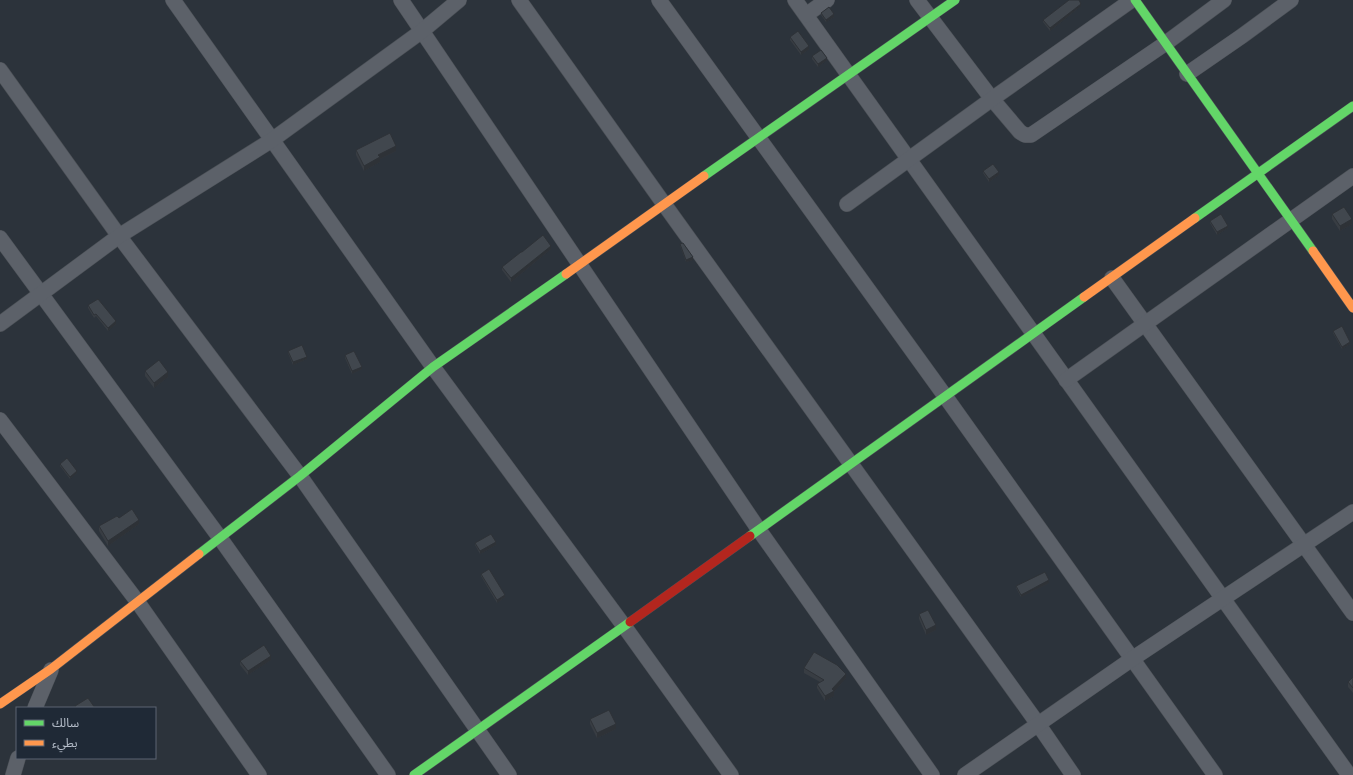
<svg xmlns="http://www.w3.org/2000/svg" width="1353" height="775" viewBox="0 0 1353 775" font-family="'IBM Plex Sans','Noto Sans Arabic',sans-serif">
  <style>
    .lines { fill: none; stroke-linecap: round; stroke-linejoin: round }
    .street-casing { stroke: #4a4f55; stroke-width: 16 }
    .fast-casing { stroke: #4a4f55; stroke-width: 10 }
    .slow-casing { stroke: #4a4f55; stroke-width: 10 }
    .jam-casing { stroke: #4a4f55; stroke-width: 10 }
    .street { stroke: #5c6169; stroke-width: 15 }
    .fast { stroke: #63d668; stroke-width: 9 }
    .slow { stroke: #ff974d; stroke-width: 9 }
    .jam { stroke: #b3261e; stroke-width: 9 }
    .wall { fill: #383d43 }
    .shaded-wall { fill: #2e3237 }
    .building { fill: #41474e; stroke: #2e3237 }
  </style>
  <rect width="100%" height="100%" fill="#2c333b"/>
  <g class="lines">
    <g class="street-casing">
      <g id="street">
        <path d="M 173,0 L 433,367 L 624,626 L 731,775"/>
        <path d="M 401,0 L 759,530 L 932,775"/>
        <path d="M 519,0 L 664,204 L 1038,724 L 1073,775"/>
        <path d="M 659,0 L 945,396 L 1215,775"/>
        <path d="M 795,0 L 1349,775"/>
        <path d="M 917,0 L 992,99 L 1020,132 L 1025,135 L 1031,135 L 1166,43 L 1224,0"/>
        <path d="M 806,15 L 827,0"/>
        <path d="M 0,70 L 119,236 L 300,476 L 509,775"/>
        <path d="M 1187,74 L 1242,36 L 1291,0"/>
        <path d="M 847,204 L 992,99 L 1132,0"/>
        <path d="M 0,238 L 220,538 L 388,775"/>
        <path d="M 1112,278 L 1353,613"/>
        <path d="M 0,324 L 119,236 L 272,140 L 422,31 L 459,0"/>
        <path d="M 1066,380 L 1353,176"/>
        <path d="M 0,420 L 137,601 L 259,775"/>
        <path d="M 35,708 L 51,670"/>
        <path d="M 13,775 L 18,758"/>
        <path d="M 965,775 L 1132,659 L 1353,512"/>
      </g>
    </g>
    <g class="fast-casing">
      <g id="fast">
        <path d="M 1135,0 L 1313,251"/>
        <path d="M 704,176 L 955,0"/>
        <path d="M 1195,218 L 1353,106"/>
        <path d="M 750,536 L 1084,297"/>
        <path d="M 199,554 L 300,476 L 433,367 L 566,274"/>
        <path d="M 414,775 L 630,622"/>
      </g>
    </g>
    <g class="slow-casing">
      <g id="slow">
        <path d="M 1313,251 L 1353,308"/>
        <path d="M 566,274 L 704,176"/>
        <path d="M 1084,297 L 1195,218"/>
        <path d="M 0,704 L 51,669 L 199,554"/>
      </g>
    </g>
    <g class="jam-casing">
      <path id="jam" d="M 630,622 L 750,536"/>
    </g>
    <use href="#street" class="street"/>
    <use href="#fast" class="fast"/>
    <use href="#slow" class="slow"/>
    <use href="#jam" class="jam"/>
  </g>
  <g class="wall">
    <path d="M 1081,6 L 1050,31 L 1043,22 L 1043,20 Z"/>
    <path d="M 821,13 L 834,17 L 826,22 L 821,15 Z"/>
    <path d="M 790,37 L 809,49 L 801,55 L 790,40 Z"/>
    <path d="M 812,56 L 827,60 L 818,67 L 812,59 Z"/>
    <path d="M 356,150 L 396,151 L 380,159 L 380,162 L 364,171 L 356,155 Z"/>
    <path d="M 983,171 L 999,175 L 989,182 L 983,173 Z"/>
    <path d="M 1332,214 L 1352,224 L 1340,231 L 1332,219 Z"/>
    <path d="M 1210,221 L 1228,228 L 1217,235 L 1210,223 Z"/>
    <path d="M 680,244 L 693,260 L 686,262 L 680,246 Z"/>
    <path d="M 551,249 L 511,282 L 502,270 L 502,267 Z"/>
    <path d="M 88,305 L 116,324 L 108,331 L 96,316 L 94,318 L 88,308 Z"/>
    <path d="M 1333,331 L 1350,344 L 1342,349 L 1333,333 Z"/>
    <path d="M 288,351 L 307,359 L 293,365 L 288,353 Z"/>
    <path d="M 345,355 L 362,369 L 352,374 L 345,358 Z"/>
    <path d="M 145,371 L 168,377 L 154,388 L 145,376 Z"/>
    <path d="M 60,464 L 77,473 L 70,479 L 60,466 Z"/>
    <path d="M 119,518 L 139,524 L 108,546 L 99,531 L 99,526 Z"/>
    <path d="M 475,543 L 496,545 L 480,554 L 475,545 Z"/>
    <path d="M 481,574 L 505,597 L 497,603 L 481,576 Z"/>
    <path d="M 1049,583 L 1021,597 L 1016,588 L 1016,586 Z"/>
    <path d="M 919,614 L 936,630 L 926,635 L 919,619 Z"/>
    <path d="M 271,660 L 248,675 L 240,665 L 240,661 Z"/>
    <path d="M 804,668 L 846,678 L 834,692 L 834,696 L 825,701 L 817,688 L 817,684 L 820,682 L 804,673 Z"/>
    <path d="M 1353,677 L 1353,693 L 1348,687 L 1348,682 Z"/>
    <path d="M 590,719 L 616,729 L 597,738 L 590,724 Z"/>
  </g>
  <g class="shaded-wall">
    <path d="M 1081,4 L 1081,6 L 1050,31 L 1050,28 Z"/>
    <path d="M 834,14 L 834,17 L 826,22 L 826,20 Z"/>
    <path d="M 809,46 L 809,49 L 801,55 L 801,52 Z"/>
    <path d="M 827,58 L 827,60 L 818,67 L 818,64 Z"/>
    <path d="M 396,146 L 396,151 L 380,159 L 380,162 L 364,171 L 364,166 L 378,155 Z"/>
    <path d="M 999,172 L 999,175 L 989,182 L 989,179 Z"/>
    <path d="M 1352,219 L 1352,224 L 1340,231 L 1340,226 Z"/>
    <path d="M 1228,226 L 1228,228 L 1217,235 L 1217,232 Z"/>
    <path d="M 551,246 L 551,249 L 511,282 L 511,278 Z"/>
    <path d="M 693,257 L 693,260 L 686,262 L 686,260 Z"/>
    <path d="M 116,321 L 116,324 L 108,331 L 108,328 Z"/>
    <path d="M 1350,342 L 1350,344 L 1342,349 L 1342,347 Z"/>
    <path d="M 307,357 L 307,359 L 293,365 L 293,362 Z"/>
    <path d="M 362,367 L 362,369 L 352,374 L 352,371 Z"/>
    <path d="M 168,372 L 168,377 L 154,388 L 154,383 Z"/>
    <path d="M 77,471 L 77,473 L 70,479 L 70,477 Z"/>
    <path d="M 139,520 L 139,524 L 108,546 L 108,541 Z"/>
    <path d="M 496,542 L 496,545 L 480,554 L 480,551 Z"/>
    <path d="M 1049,580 L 1049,583 L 1021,597 L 1021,595 Z"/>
    <path d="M 505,595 L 505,597 L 497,603 L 497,600 Z"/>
    <path d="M 936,625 L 936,630 L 926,635 L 926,630 Z"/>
    <path d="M 271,656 L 271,660 L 248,675 L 248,671 Z"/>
    <path d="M 846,674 L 846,678 L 834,692 L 834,696 L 825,701 L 825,696 Z"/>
    <path d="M 616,724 L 616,729 L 597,738 L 597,733 Z"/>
  </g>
  <g class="building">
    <path d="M 1069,0 L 1079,0 L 1081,4 L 1050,28 L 1043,20 Z"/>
    <path d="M 829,7 L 834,14 L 826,20 L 821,13 Z"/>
    <path d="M 798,31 L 809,46 L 801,52 L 790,37 Z"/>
    <path d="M 821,50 L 827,58 L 818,64 L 812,56 Z"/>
    <path d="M 390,133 L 396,146 L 378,155 L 380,157 L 364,166 L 356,150 Z"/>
    <path d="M 993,164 L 999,172 L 989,179 L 983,171 Z"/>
    <path d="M 1344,207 L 1352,219 L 1340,226 L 1332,214 Z"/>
    <path d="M 1221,214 L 1228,226 L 1217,232 L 1210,221 Z"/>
    <path d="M 543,235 L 551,246 L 511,278 L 502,267 L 521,252 L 522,252 Z"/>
    <path d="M 683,243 L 693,257 L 686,260 L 680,244 Z"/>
    <path d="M 98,299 L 116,321 L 108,328 L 96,314 L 94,315 L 88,305 Z"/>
    <path d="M 1342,326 L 1350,342 L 1342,347 L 1333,331 Z"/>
    <path d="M 302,345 L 307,357 L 293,362 L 288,351 Z"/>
    <path d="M 354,351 L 362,367 L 352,371 L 345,355 Z"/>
    <path d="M 159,360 L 168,372 L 154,383 L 145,371 Z"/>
    <path d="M 67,458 L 77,471 L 70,477 L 60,464 Z"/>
    <path d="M 132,509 L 139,520 L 108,541 L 99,526 L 117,516 L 119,518 Z"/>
    <path d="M 491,534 L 496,542 L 480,551 L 475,543 Z"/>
    <path d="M 489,569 L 505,595 L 497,600 L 481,574 Z"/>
    <path d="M 1045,572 L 1049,580 L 1021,595 L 1016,586 Z"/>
    <path d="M 928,610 L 936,625 L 926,630 L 919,614 Z"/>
    <path d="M 264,645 L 271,656 L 248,671 L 240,661 Z"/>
    <path d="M 814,652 L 837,665 L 846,674 L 832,689 L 834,691 L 825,696 L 817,684 L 824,680 L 804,668 Z"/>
    <path d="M 1353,677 L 1353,688 L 1348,682 Z"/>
    <path d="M 88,698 L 95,708 L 77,708 L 75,706 Z"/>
    <path d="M 609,710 L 616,724 L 597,733 L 590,719 Z"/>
  </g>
  <rect x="16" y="707" width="140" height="52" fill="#1f2936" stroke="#5c6572"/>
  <rect x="24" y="720" width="20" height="6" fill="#63d668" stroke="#5c6572"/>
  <text x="52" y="727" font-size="12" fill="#b7bfcb">سالك</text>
  <rect x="24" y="740" width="20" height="6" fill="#ff974d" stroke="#5c6572"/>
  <text x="52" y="747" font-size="12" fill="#b7bfcb">بطيء</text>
</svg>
